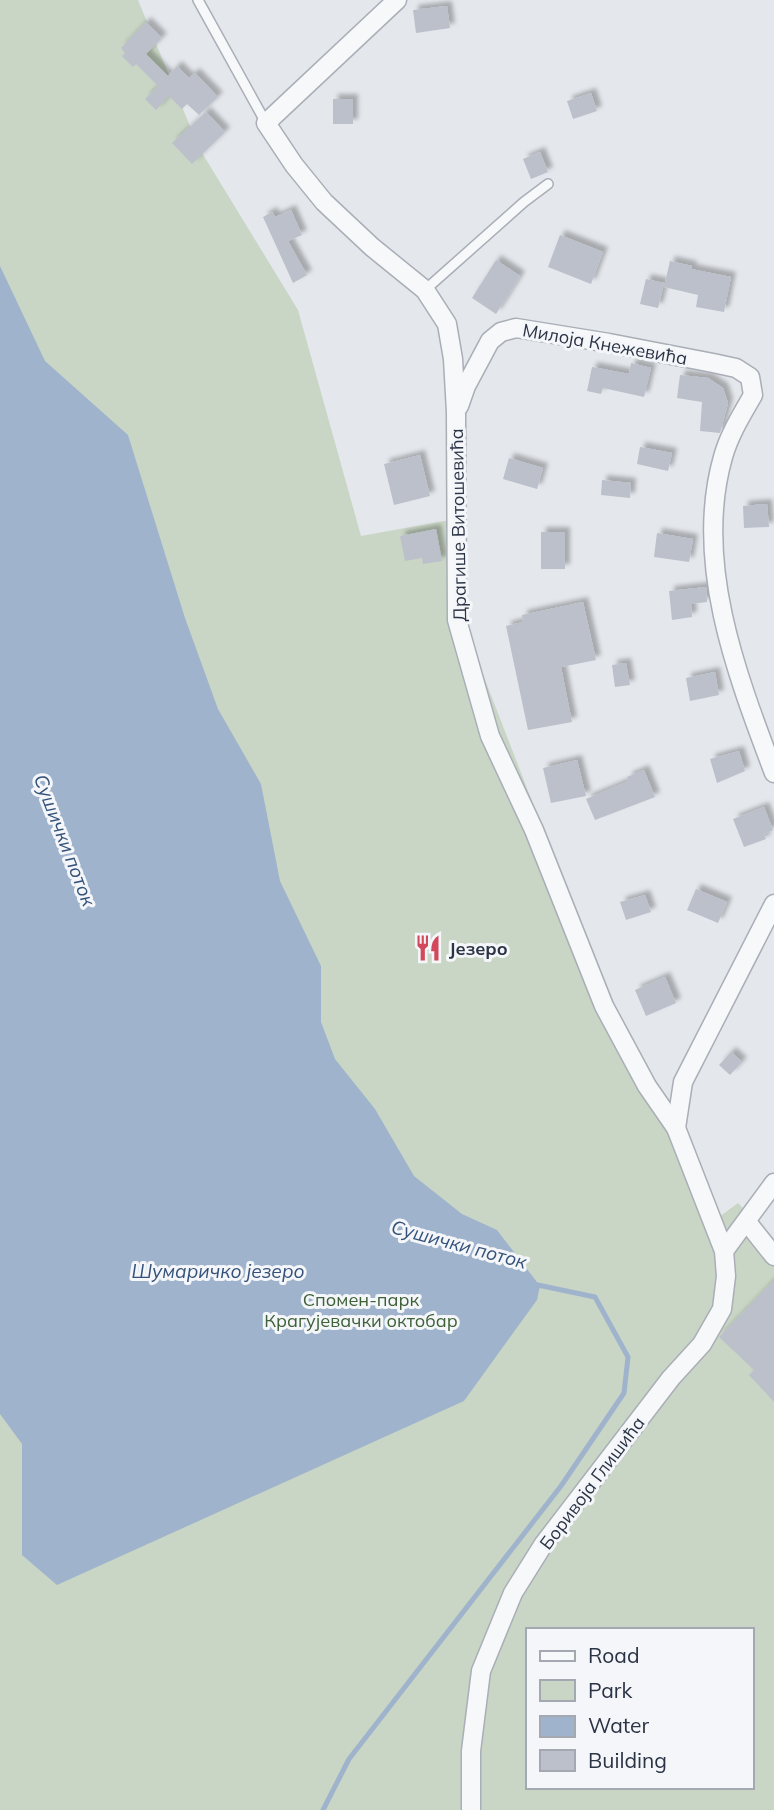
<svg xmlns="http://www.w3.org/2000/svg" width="774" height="1810" viewBox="0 0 774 1810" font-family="Mulish,sans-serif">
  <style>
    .green { fill: #c9d6c5; fill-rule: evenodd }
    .water { fill: #9fb4cc }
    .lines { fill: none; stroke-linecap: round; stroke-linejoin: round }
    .stream { stroke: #9fb4cc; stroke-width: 5 }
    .building { fill: #bbc0ca; filter: url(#shadow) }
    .lane-casing { stroke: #a9aeb7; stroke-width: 12 }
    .street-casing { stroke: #a9aeb7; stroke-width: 21 }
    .lane { stroke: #f7f8fa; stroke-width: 9 }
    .street { stroke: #f7f8fa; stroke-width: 18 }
    .labels { text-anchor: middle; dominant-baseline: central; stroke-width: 6; stroke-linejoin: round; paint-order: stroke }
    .street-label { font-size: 18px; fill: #2b3445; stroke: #f4f6f9 }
    .poi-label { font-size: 18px; font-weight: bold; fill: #2b3445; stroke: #f4f6f9; text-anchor: start }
    .park-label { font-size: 18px; fill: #3f6138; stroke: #f4f6f9 }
    .water-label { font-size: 19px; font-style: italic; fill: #34527a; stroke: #f4f6f9 }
  </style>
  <defs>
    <filter id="shadow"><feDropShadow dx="5" dy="-5" stdDeviation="2" flood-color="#0004"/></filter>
  </defs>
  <rect width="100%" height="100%" fill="#e4e7ec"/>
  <path class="green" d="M 0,0 L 138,0 L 199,148 L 298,310 L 361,536 L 461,518 L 463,609 L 484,677 L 602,982 L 719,1217 L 738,1203 L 774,1239 L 774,1810 L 0,1810 ZM 527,1630 L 751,1630 L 751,1787 L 527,1787 Z"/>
  <path class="water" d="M 0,266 L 45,361 L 128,435 L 185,618 L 218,709 L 261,784 L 280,881 L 321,966 L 321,1022 L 335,1059 L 375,1109 L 414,1176 L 462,1214 L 497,1230 L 540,1286 L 537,1300 L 464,1401 L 57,1585 L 22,1555 L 22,1444 L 0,1414 Z"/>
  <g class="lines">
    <path class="stream" d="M 323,1810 L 349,1759 L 561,1486 L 624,1393 L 628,1357 L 595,1297 L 533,1284"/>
  </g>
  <g class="building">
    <path d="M 447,6 L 450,28 L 416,33 L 413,10 Z"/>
    <path d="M 146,22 L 162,38 L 146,54 L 168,76 L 177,66 L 189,78 L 195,73 L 218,97 L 199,115 L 187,104 L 182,109 L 169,96 L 156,110 L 145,99 L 158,86 L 136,64 L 133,67 L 122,56 L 125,53 L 121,48 Z"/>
    <path d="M 591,93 L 597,111 L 573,119 L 567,101 Z"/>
    <rect x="333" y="99" width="20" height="25"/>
    <path d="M 206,112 L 225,132 L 192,164 L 172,143 Z"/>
    <path d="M 540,152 L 548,172 L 531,179 L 523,159 Z"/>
    <path d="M 291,210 L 302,235 L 288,241 L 307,275 L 293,283 L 263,217 L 272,212 L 275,217 Z"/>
    <path d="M 560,235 L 603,252 L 591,284 L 548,267 Z"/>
    <path d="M 496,260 L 520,276 L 496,314 L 472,298 Z"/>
    <path d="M 670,261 L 692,266 L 691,269 L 731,277 L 724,312 L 696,307 L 698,295 L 664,287 Z"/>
    <path d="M 646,279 L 664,283 L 658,308 L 640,304 Z"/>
    <path d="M 631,363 L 651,368 L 644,397 L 603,388 L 601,394 L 587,391 L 592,367 L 629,374 Z"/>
    <path d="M 680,375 L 708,378 L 723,388 L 728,403 L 720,433 L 700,431 L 702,402 L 677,398 Z"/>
    <path d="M 640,447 L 672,453 L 668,471 L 637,464 Z"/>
    <path d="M 420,455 L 430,496 L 394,505 L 384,464 Z"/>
    <path d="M 509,458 L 543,468 L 537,489 L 503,479 Z"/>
    <path d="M 602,480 L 631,483 L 630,498 L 601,495 Z"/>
    <path d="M 767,504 L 769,527 L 744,528 L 743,506 Z"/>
    <path d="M 436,529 L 442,561 L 423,564 L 422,558 L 405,561 L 400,536 Z"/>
    <rect x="541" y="532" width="24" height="37"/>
    <path d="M 657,533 L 693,539 L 689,562 L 654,557 Z"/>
    <path d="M 706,587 L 707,602 L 691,604 L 692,617 L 672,620 L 669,591 Z"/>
    <path d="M 583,602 L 596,660 L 561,667 L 572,722 L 528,730 L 506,626 L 523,622 L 522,615 Z"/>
    <path d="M 626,663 L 630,685 L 615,687 L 612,665 Z"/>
    <path d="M 715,672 L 719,695 L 690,701 L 686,678 Z"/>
    <path d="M 739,751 L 745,771 L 717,783 L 710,759 Z"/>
    <path d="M 577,760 L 586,796 L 551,803 L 543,768 Z"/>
    <path d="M 644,770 L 655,797 L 595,820 L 586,799 L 629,781 L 627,777 Z"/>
    <path d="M 764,807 L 773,830 L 764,834 L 766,839 L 744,847 L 733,819 Z"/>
    <path d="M 696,889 L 727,902 L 718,923 L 687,910 Z"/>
    <path d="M 645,895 L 651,912 L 626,920 L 620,902 Z"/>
    <path d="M 665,977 L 676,1003 L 646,1016 L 635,990 Z"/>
    <path d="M 731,1052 L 742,1062 L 730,1075 L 719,1065 Z"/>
    <path d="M 774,1280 L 774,1402 L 749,1375 L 754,1370 L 719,1337 Z"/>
  </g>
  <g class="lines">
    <g class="lane-casing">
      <g id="lane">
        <path d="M 198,0 L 266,123"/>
        <path d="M 425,290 L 524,202 L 548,184"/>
      </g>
    </g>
    <g class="street-casing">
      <g id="street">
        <path d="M 397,0 L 266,123 L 294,165 L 324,202 L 372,247 L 425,290 L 447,324 L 453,359 L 456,412 L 457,620 L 490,736 L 534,830 L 604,1006 L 647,1086 L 676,1128 L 724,1251 L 726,1276 L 722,1309 L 702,1344 L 671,1378 L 543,1545 L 513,1593 L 481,1671 L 471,1751 L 471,1810"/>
        <path d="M 459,406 L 466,386 L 490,341 L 501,332 L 516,328 L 609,343 L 713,363 L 736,368 L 750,377 L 753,395 C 742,414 729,435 723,457 C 693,562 737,675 774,773"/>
        <path d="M 676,1128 L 683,1082 L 774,904"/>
        <path d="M 747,1222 L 774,1256"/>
        <path d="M 724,1251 L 774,1183"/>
      </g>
    </g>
    <use href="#lane" class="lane"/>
    <use href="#street" class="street"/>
  </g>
  <defs>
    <g id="restaurant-bare" transform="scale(2.1)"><path d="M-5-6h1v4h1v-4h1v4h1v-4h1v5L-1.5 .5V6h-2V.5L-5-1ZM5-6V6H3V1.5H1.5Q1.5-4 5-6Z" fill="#d1495b" stroke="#f4f6f9" stroke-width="2.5" paint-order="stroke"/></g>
  </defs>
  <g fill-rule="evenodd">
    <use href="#restaurant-bare" x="428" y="948"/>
  </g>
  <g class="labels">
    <g class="street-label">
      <text transform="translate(605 344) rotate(10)">Милоја Кнежевића</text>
      <text transform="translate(458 525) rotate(-91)">Драгише Витошевића</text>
      <text transform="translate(592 1483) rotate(-53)">Боривоја Глишића</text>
    </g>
    <g class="poi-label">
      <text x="449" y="948">Језеро</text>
    </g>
    <g class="park-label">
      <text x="361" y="1299">Спомен-парк<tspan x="361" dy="21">Крагујевачки октобар</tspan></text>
    </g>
    <g class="water-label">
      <text transform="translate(65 840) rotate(69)">Сушички поток</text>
      <text transform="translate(459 1244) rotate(15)">Сушички поток</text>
      <text x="218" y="1271">Шумаричко језеро</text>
    </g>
  </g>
  <rect x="526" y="1628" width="228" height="161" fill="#f4f6f9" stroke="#a4a8b1" stroke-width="2"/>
  <rect x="540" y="1651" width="35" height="10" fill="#f7f8fa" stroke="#a4a8b1" stroke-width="2"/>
  <text x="588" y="1663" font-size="21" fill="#2b3445">Road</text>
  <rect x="540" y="1680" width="35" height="21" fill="#c9d6c5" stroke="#a4a8b1" stroke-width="2"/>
  <text x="588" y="1698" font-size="21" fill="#2b3445">Park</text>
  <rect x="540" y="1716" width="35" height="21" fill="#9fb4cc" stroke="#a4a8b1" stroke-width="2"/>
  <text x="588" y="1733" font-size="21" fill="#2b3445">Water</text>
  <rect x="540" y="1750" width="35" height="21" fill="#bbc0ca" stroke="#a4a8b1" stroke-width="2"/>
  <text x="588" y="1768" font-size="21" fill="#2b3445">Building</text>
</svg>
